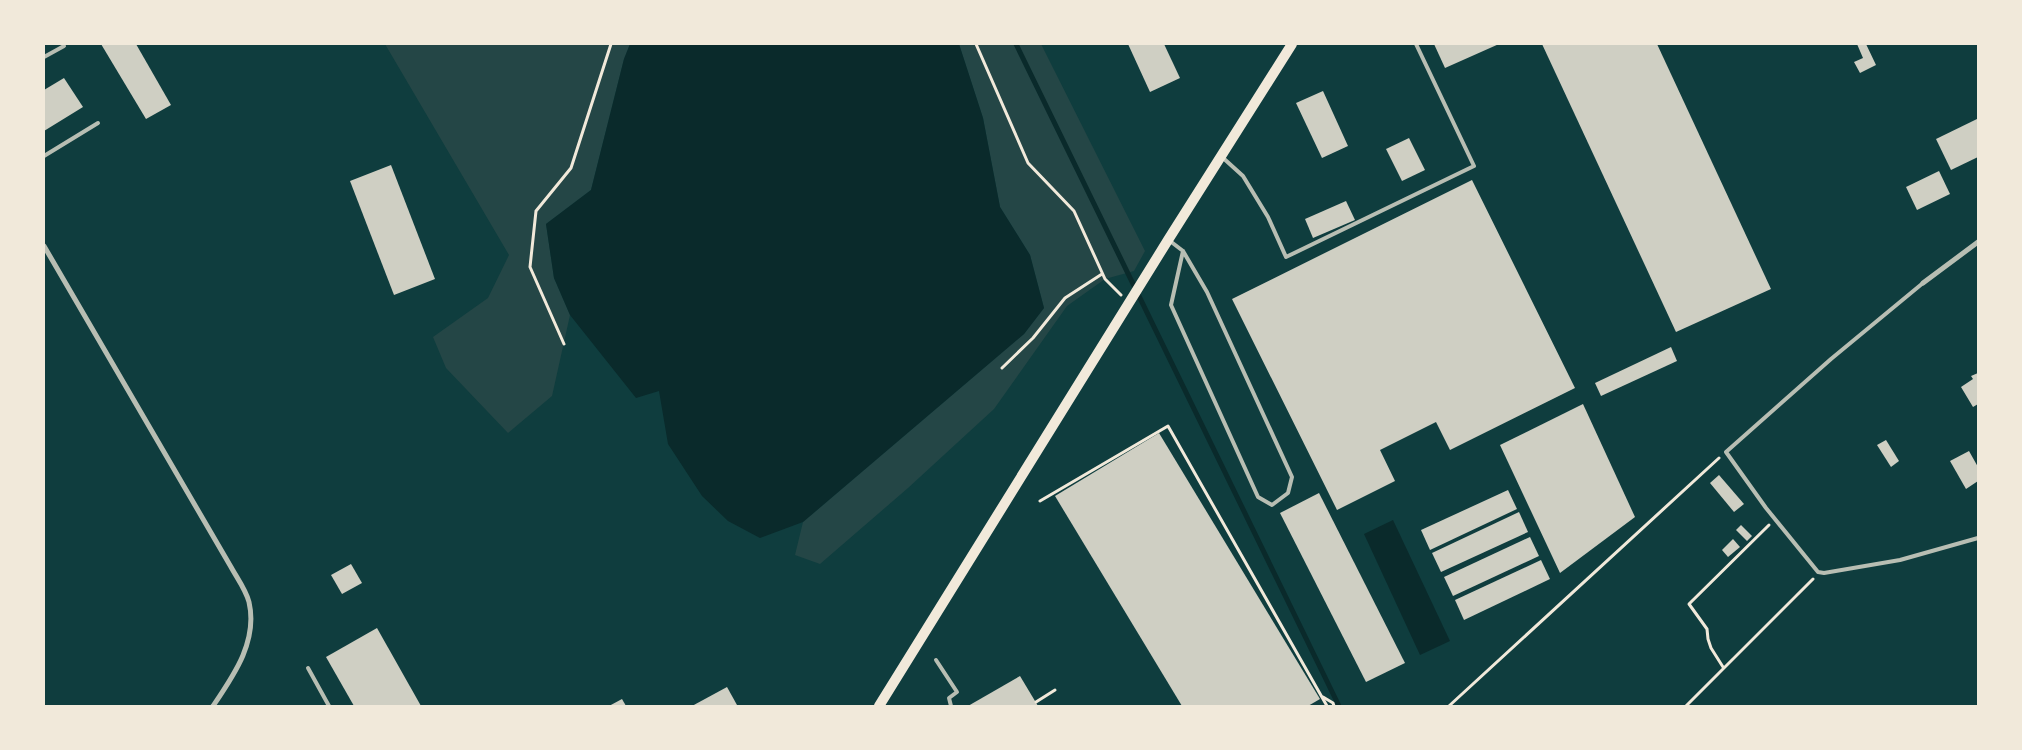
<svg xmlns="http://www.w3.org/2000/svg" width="2022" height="750" viewBox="0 0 2022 750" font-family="'Open Sans',sans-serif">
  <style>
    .green { fill: #244646 }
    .water { fill: #0a2a2b }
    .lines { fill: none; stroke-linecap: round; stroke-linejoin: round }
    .stream { stroke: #0a2a2b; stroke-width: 5 }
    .building { fill: #cfcfc3 }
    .path { stroke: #f1e9da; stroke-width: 3 }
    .service { stroke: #b8beb3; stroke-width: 4 }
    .minor { stroke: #b8beb3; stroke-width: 5 }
    .secondary { stroke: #f1e9da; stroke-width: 10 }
  </style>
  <rect width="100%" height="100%" fill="#0f3d3e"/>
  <g class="green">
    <path d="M 385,44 L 630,44 L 624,59 L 591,190 L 546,224 L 554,278 L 570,315 L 552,396 L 508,433 L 446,368 L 433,337 L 488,298 L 509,255 Z"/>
    <path d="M 959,44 L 1041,44 L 1145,251 L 1134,271 L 1105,279 L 1067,306 L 994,409 L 908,488 L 820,564 L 795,555 L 803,522 L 1024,334 L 1044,308 L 1030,255 L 1000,207 L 983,118 Z"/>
  </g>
  <g class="water">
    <path d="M 630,44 L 959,44 L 983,118 L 1000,207 L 1030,255 L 1044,308 L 1024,334 L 803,522 L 760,538 L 728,521 L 702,496 L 668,444 L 659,391 L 636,398 L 570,315 L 554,278 L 546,224 L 591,190 L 624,59 Z"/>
    <path d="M 1393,520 L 1450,641 L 1420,655 L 1364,534 Z"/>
  </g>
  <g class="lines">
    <path class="stream" d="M 1016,44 L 1339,706"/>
  </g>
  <g class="building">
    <path d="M 101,44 L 136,44 L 171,105 L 146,119 Z"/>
    <path d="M 1128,44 L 1164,44 L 1180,78 L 1150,92 Z"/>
    <path d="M 1434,44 L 1499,44 L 1445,68 Z"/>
    <path d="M 1542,44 L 1657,44 L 1771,289 L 1676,332 Z"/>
    <path d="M 1857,44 L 1866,44 L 1876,65 L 1860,73 L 1854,62 L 1863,58 Z"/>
    <path d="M 64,78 L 83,107 L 44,131 L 44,90 Z"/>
    <path d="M 1323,91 L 1348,146 L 1322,158 L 1296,103 Z"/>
    <path d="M 1977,119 L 1978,157 L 1951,170 L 1936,139 Z"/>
    <path d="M 1409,138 L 1425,170 L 1402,181 L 1386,149 Z"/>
    <path d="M 391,165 L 435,279 L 394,295 L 350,181 Z"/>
    <path d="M 1939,171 L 1950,194 L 1917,210 L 1906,187 Z"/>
    <path d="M 1472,180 L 1575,388 L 1450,450 L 1436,422 L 1380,450 L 1395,481 L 1337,510 L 1232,299 Z"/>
    <path d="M 1346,201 L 1355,220 L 1313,238 L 1305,219 Z"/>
    <path d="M 1671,347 L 1677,361 L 1601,396 L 1595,383 Z"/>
    <path d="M 1978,373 L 1978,404 L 1973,407 L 1961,387 L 1973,379 L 1971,376 Z"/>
    <path d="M 1583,404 L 1635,517 L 1560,573 L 1500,445 Z"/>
    <path d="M 1159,433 L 1320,699 L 1308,706 L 1182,706 L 1055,496 Z"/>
    <path d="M 1886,440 L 1899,461 L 1891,467 L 1877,445 Z"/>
    <path d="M 1969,451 L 1978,467 L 1978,481 L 1966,489 L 1950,461 Z"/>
    <path d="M 1719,475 L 1744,504 L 1734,512 L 1710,483 Z"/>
    <path d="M 1508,490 L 1517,509 L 1430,550 L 1421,530 Z"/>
    <path d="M 1319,493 L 1405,663 L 1366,682 L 1280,513 Z"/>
    <path d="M 1519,512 L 1528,532 L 1441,572 L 1432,553 Z"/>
    <path d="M 1741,525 L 1752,536 L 1747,541 L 1736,530 Z"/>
    <path d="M 1530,537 L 1539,556 L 1453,596 L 1444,577 Z"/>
    <path d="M 1733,539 L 1740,547 L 1728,557 L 1722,550 Z"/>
    <path d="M 1541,560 L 1550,579 L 1464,620 L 1455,600 Z"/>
    <path d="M 351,564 L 362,583 L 342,594 L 331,575 Z"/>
    <path d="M 377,628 L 421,706 L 354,706 L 326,657 Z"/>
    <path d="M 1020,676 L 1038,706 L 968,706 Z"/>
    <path d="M 727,687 L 737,705 L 734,706 L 692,706 Z"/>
    <path d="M 622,699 L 626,706 L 609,706 Z"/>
  </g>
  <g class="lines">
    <g class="path">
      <path d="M 976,44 L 1028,163 L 1074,211 L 1105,279 L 1121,295"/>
      <path d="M 564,344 L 530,267 L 536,211 L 571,168 L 611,44"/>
      <path d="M 1002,368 L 1033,338 L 1065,298 L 1102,274"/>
      <path d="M 1040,501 L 1168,426 L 1327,706"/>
      <path d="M 1723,667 L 1711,648 L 1708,639 L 1707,629 L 1689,604 L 1769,525"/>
      <path d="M 1323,697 L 1333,703 L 1334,706"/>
      <path d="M 1036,702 L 1055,690"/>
      <path d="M 1449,706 L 1719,458"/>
      <path d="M 1686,706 L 1813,579"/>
    </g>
    <g class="service">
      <path d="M 44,57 L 64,46"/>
      <path d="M 44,156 L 98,123"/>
      <path d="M 1222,157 L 1243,176 L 1268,217 L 1286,257 L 1474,166 L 1416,44"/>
      <path d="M 1170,241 L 1183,251 L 1207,292 L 1292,477 L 1288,493 L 1272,505 L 1258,497 L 1171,305 L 1183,251"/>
      <path d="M 1923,283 L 1831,359 L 1726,452 L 1766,508 L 1818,572 L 1824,573 L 1900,560 L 1978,538"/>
      <path d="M 936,660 L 957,692 L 949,698 L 951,706"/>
      <path d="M 308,668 L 329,706"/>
    </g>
    <g class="minor">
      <path d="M 44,246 L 231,567 C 237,578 246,590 249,602 C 258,641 234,675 213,706"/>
      <path d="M 1923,283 L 1978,242"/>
    </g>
    <path class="secondary" d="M 879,706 L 1168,240 L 1292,44"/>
  </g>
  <rect width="2022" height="750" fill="none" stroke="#f1e9da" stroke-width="90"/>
</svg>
